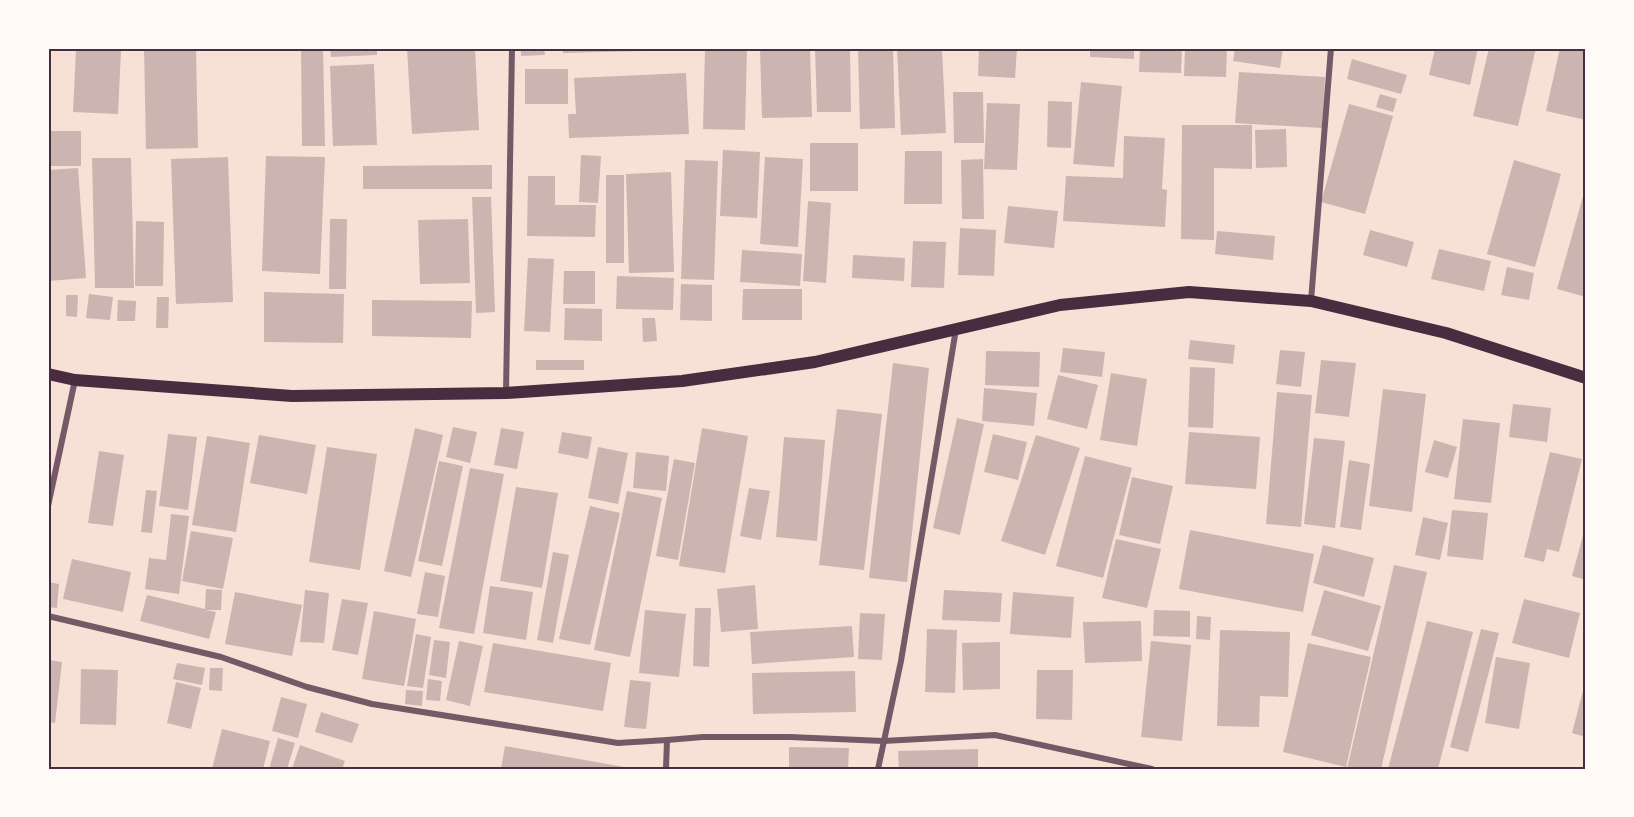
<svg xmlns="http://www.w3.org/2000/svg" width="1634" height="817" viewBox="0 0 1634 817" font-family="Quicksand,sans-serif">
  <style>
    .building { fill: #ccb4b1 }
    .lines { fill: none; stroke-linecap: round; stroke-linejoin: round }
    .minor { stroke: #755966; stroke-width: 6 }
    .secondary { stroke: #4a2c40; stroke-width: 12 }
    .neatline { fill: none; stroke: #4a2c40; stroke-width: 2 }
  </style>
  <rect width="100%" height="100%" fill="#f7e1d7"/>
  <g class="building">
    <path d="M 144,48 L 196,48 L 198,148 L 146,149 Z"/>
    <path d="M 301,48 L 323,48 L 325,146 L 302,146 Z"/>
    <path d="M 330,48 L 377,48 L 377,55 L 331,57 Z"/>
    <path d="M 407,48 L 475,48 L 479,130 L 412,134 Z"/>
    <path d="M 521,48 L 544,48 L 545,55 L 521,56 Z"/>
    <path d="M 563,48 L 682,48 L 682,50 L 563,53 Z"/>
    <path d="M 705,48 L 747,48 L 745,130 L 703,129 Z"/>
    <path d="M 760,48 L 810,48 L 812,117 L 762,118 Z"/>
    <path d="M 815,48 L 850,48 L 851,112 L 817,112 Z"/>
    <path d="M 858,48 L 893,48 L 895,128 L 860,129 Z"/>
    <path d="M 897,48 L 942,48 L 946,133 L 901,135 Z"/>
    <path d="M 979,48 L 1017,48 L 1015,78 L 978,76 Z"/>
    <path d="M 1090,48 L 1134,48 L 1134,59 L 1090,57 Z"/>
    <path d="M 1140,48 L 1182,48 L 1181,73 L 1139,72 Z"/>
    <path d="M 1185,48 L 1227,48 L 1226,77 L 1184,76 Z"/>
    <path d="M 1235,48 L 1283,48 L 1280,68 L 1233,61 Z"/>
    <path d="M 1435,48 L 1478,48 L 1470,85 L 1429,75 Z"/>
    <path d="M 1489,48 L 1536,48 L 1518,126 L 1473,116 Z"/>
    <path d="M 1560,48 L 1586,48 L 1586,120 L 1546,111 Z"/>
    <path d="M 76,49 L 121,50 L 118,114 L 73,112 Z"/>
    <path d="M 1352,59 L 1407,75 L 1401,94 L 1347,79 Z"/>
    <path d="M 374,64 L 377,145 L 333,146 L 330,66 Z"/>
    <rect x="525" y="69" width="43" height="35"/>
    <path d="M 1239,72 L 1325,77 L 1322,128 L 1235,123 Z"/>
    <path d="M 686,73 L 689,134 L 569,138 L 568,114 L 576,114 L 574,78 Z"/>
    <path d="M 1081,82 L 1122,86 L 1114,167 L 1073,164 Z"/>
    <path d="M 953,92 L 983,92 L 984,143 L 954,143 Z"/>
    <path d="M 1380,94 L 1397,99 L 1393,112 L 1376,107 Z"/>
    <path d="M 1048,101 L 1072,102 L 1071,148 L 1047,147 Z"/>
    <path d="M 987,103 L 1020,104 L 1017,170 L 984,169 Z"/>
    <path d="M 1349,104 L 1393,116 L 1365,214 L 1321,202 Z"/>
    <path d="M 1182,125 L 1252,125 L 1252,169 L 1214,168 L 1214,240 L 1181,239 Z"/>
    <path d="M 1286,129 L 1287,167 L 1256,168 L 1255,130 Z"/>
    <rect x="48" y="131" width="33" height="35"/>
    <path d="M 1124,136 L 1165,138 L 1162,189 L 1167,190 L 1165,227 L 1063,221 L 1066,176 L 1123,178 Z"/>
    <rect x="810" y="143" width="48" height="48"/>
    <path d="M 723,150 L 760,152 L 757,218 L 720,216 Z"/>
    <path d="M 905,151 L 942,151 L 942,204 L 904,204 Z"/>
    <path d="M 581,155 L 601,156 L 598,203 L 579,202 Z"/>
    <path d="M 266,156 L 325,157 L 320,274 L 262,271 Z"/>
    <path d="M 228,157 L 233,302 L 176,304 L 171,159 Z"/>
    <path d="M 765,157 L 803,159 L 798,247 L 760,244 Z"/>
    <path d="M 92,158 L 131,158 L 134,288 L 95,288 Z"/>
    <path d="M 983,159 L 984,219 L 962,219 L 961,160 Z"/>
    <path d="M 685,160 L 718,161 L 714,280 L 681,279 Z"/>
    <path d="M 1514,160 L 1561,174 L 1535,267 L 1487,254 Z"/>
    <path d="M 492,165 L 492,189 L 363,189 L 363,166 Z"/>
    <path d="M 78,168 L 86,278 L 48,281 L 48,170 Z"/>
    <path d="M 671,172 L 674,272 L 629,273 L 626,174 Z"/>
    <rect x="606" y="175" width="18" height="88"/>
    <path d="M 528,176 L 555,176 L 555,205 L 596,205 L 595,237 L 527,236 Z"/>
    <path d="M 1585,189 L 1586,189 L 1586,297 L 1557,289 Z"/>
    <path d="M 472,197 L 491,197 L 495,312 L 476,313 Z"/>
    <path d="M 808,201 L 831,203 L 826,283 L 803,281 Z"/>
    <path d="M 1008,206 L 1058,211 L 1054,248 L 1004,243 Z"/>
    <path d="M 330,219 L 347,219 L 346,289 L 329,289 Z"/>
    <path d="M 468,219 L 470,283 L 420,284 L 418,220 Z"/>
    <path d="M 136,221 L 164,222 L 163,286 L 135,286 Z"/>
    <path d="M 960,228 L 996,230 L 994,276 L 958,275 Z"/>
    <path d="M 1370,230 L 1414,242 L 1407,267 L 1363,255 Z"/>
    <path d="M 1217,231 L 1275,236 L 1273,260 L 1215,254 Z"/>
    <path d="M 913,241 L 946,242 L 944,288 L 911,287 Z"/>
    <path d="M 1439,249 L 1491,261 L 1484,291 L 1431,279 Z"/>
    <path d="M 742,250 L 802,254 L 800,286 L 740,282 Z"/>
    <path d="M 853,255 L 905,258 L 904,281 L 852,278 Z"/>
    <path d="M 528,258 L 554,259 L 550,332 L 524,331 Z"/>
    <path d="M 1507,267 L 1534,273 L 1529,300 L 1501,295 Z"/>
    <path d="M 564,271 L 595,271 L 595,304 L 563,304 Z"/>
    <path d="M 617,276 L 674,278 L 673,310 L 616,309 Z"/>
    <path d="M 681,284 L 712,285 L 712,321 L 680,320 Z"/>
    <path d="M 743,289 L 802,289 L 802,320 L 742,320 Z"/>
    <path d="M 264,292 L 344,294 L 343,343 L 264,342 Z"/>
    <path d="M 89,294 L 113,297 L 110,320 L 86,318 Z"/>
    <path d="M 66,295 L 78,295 L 77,317 L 66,316 Z"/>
    <path d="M 157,297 L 169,297 L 168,328 L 156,328 Z"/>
    <path d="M 118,300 L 136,301 L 135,321 L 117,321 Z"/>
    <path d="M 372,300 L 472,301 L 471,338 L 372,336 Z"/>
    <path d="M 565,308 L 602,309 L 602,341 L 564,340 Z"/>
    <path d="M 642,318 L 655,318 L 657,341 L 643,342 Z"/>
    <path d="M 1190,340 L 1235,345 L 1233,364 L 1188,359 Z"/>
    <path d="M 1063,348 L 1105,352 L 1102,377 L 1060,372 Z"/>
    <path d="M 1280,350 L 1305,352 L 1301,387 L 1276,384 Z"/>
    <path d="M 986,351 L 1040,352 L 1039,387 L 985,385 Z"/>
    <rect x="536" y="360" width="48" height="10"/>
    <path d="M 1321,360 L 1356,363 L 1349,417 L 1315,413 Z"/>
    <path d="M 893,363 L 929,368 L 907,582 L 869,578 Z"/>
    <path d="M 1190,367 L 1215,368 L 1213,428 L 1188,427 Z"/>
    <path d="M 1111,373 L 1147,379 L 1137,446 L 1100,440 Z"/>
    <path d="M 1058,375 L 1098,385 L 1087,429 L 1047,419 Z"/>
    <path d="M 984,388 L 1037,393 L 1034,426 L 982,421 Z"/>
    <path d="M 1383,389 L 1426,394 L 1412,512 L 1369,506 Z"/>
    <path d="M 1277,392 L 1312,395 L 1301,527 L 1266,524 Z"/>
    <path d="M 1513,404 L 1551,408 L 1547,442 L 1509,437 Z"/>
    <path d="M 837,409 L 882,414 L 864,570 L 819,565 Z"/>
    <path d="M 957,418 L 984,424 L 960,535 L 933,528 Z"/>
    <path d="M 1463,419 L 1500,423 L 1491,503 L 1454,499 Z"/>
    <path d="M 453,427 L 477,432 L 470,463 L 446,457 Z"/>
    <path d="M 415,428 L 443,435 L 411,577 L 384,571 Z"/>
    <path d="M 501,428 L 524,432 L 517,469 L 494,465 Z"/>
    <path d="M 702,428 L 748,436 L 725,573 L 679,566 Z"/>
    <path d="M 562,432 L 592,437 L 588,459 L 558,453 Z"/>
    <path d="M 1189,432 L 1260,437 L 1256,489 L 1185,484 Z"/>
    <path d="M 168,434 L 197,437 L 188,510 L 159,506 Z"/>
    <path d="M 993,434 L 1027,442 L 1018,480 L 984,472 Z"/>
    <path d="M 259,435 L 316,445 L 307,494 L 250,483 Z"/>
    <path d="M 1036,435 L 1080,448 L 1045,555 L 1001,541 Z"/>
    <path d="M 207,436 L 250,443 L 236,532 L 192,525 Z"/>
    <path d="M 784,437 L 825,440 L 817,541 L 776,537 Z"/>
    <path d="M 1314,438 L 1345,441 L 1335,528 L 1304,524 Z"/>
    <path d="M 1434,440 L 1457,447 L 1448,478 L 1425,472 Z"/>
    <path d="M 327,447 L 377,454 L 360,570 L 309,562 Z"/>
    <path d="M 598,447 L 628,453 L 618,504 L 588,498 Z"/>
    <path d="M 99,451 L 124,455 L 113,526 L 88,523 Z"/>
    <path d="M 636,452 L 669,456 L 666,491 L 633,488 Z"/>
    <path d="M 1550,452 L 1582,459 L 1559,552 L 1547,549 L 1544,562 L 1524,557 Z"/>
    <path d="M 1085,456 L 1132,468 L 1103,578 L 1056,566 Z"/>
    <path d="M 674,459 L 695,463 L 678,560 L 656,556 Z"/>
    <path d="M 1349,460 L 1370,464 L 1361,530 L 1340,527 Z"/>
    <path d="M 439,461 L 463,466 L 442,566 L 418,561 Z"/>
    <path d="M 470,468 L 504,474 L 474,634 L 439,628 Z"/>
    <path d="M 1132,477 L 1173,486 L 1160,544 L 1119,535 Z"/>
    <path d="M 516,487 L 558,493 L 542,588 L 500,581 Z"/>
    <path d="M 749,488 L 770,491 L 761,540 L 740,536 Z"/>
    <path d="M 146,490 L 157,491 L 152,533 L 141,532 Z"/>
    <path d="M 627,491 L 662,498 L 630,657 L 594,650 Z"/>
    <path d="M 590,506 L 620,513 L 590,645 L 559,639 Z"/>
    <path d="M 1452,510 L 1488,513 L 1483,560 L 1447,556 Z"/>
    <path d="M 171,514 L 189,516 L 179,594 L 145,589 L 149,558 L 166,560 Z"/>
    <path d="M 1423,517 L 1448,523 L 1440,560 L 1415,555 Z"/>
    <path d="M 1585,528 L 1586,528 L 1586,580 L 1572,576 Z"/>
    <path d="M 1190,530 L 1314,554 L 1303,612 L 1179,589 Z"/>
    <path d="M 191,531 L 233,538 L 223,589 L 182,581 Z"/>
    <path d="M 1116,539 L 1161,549 L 1147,608 L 1102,598 Z"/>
    <path d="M 1323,545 L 1374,558 L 1364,597 L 1313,583 Z"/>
    <path d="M 553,552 L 569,555 L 553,643 L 537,640 Z"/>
    <path d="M 72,559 L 131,572 L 123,612 L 63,599 Z"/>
    <path d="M 1394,565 L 1427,572 L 1381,769 L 1347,769 Z"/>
    <path d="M 425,572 L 445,576 L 438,617 L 417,614 Z"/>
    <path d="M 48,582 L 59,584 L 57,608 L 48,607 Z"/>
    <path d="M 755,585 L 758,629 L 721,632 L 717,589 Z"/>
    <path d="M 490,586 L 533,592 L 526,640 L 483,633 Z"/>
    <path d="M 206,589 L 222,590 L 221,610 L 205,610 L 216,612 L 209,639 L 140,621 L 147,595 L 205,609 Z"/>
    <path d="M 305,590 L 329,593 L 324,643 L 300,642 Z"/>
    <path d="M 944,590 L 1002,593 L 1000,622 L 942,620 Z"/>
    <path d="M 1324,590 L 1381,606 L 1368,651 L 1311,635 Z"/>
    <path d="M 235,592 L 302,605 L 292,656 L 225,644 Z"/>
    <path d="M 1013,592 L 1074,597 L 1071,638 L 1010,634 Z"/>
    <path d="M 342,599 L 368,603 L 358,655 L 332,650 Z"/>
    <path d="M 1524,599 L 1580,613 L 1569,658 L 1512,643 Z"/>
    <path d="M 695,608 L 711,608 L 709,667 L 693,666 Z"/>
    <path d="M 645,610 L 686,614 L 679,677 L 639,673 Z"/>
    <path d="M 1154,610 L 1190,611 L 1190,637 L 1153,636 Z"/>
    <path d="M 374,611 L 416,619 L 404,686 L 362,679 Z"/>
    <path d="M 860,613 L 885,614 L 882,660 L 858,659 Z"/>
    <path d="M 1197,616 L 1211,617 L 1210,640 L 1196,639 Z"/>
    <path d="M 1141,621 L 1142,661 L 1085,663 L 1083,622 Z"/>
    <path d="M 1427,621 L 1473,632 L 1438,769 L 1388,769 Z"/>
    <path d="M 852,626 L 854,657 L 752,664 L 750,632 Z"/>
    <path d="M 927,629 L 957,630 L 955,693 L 925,692 Z"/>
    <path d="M 1481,629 L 1499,633 L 1468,752 L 1450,747 Z"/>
    <path d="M 1220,630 L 1290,632 L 1288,697 L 1260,696 L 1259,727 L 1217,726 Z"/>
    <path d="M 416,634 L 431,637 L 423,688 L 407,686 Z"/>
    <path d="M 434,640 L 450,642 L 446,678 L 429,675 Z"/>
    <path d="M 459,641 L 483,646 L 470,706 L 446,700 Z"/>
    <path d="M 1151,641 L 1191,645 L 1182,741 L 1141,737 Z"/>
    <path d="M 1000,642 L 1000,689 L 963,690 L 962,643 Z"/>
    <path d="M 493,643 L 611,663 L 603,711 L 484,692 Z"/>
    <path d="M 1308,643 L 1371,657 L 1346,767 L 1283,752 Z"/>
    <path d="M 1496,657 L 1530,663 L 1519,729 L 1485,723 Z"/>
    <path d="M 48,660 L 62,662 L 55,723 L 48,722 Z"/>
    <path d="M 177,663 L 205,668 L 202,685 L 173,679 Z"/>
    <path d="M 210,668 L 223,668 L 222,691 L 209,690 Z"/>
    <path d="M 81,669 L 118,670 L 116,725 L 80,724 Z"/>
    <path d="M 1037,670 L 1073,670 L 1072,720 L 1036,719 Z"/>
    <path d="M 855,671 L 856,712 L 753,714 L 752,673 Z"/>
    <path d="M 428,679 L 442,681 L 440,701 L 426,700 Z"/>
    <path d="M 630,680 L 651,682 L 646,729 L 624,727 Z"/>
    <path d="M 176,682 L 201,688 L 191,729 L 167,723 Z"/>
    <path d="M 1585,683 L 1586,683 L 1586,737 L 1572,733 Z"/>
    <path d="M 406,690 L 423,691 L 422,706 L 405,704 Z"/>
    <path d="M 281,697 L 307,704 L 298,738 L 272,731 Z"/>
    <path d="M 321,712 L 359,724 L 352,743 L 315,732 Z"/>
    <path d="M 222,729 L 270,741 L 263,769 L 212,769 Z"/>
    <path d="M 278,738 L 295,743 L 287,769 L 269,769 Z"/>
    <path d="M 300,745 L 345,761 L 342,769 L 292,769 Z"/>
    <path d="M 505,746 L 630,768 L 630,769 L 501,769 Z"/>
    <path d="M 789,747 L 849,748 L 848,769 L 789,769 Z"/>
    <path d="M 978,749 L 978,769 L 899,769 L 898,751 Z"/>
  </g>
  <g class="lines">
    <g class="minor">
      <path d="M 1311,301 L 1331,48"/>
      <path d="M 506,392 L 512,48"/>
      <path d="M 48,506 L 75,380"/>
      <path d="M 48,616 L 221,657 L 307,687 L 372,704 L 618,743 L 667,740 L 666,769"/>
      <path d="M 667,740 L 703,737 L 790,737 L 883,741 L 995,735 L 1152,769"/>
      <path d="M 878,769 L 901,661 L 956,329"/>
    </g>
    <path class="secondary" d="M 48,374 L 75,380 L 292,396 L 506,393 L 682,381 L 815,362 L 1060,305 L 1189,292 L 1311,301 L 1446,333 L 1586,378"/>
  </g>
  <rect width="1634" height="817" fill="none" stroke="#fffaf5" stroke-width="99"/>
  <rect x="50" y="50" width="1534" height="718" class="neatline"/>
</svg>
